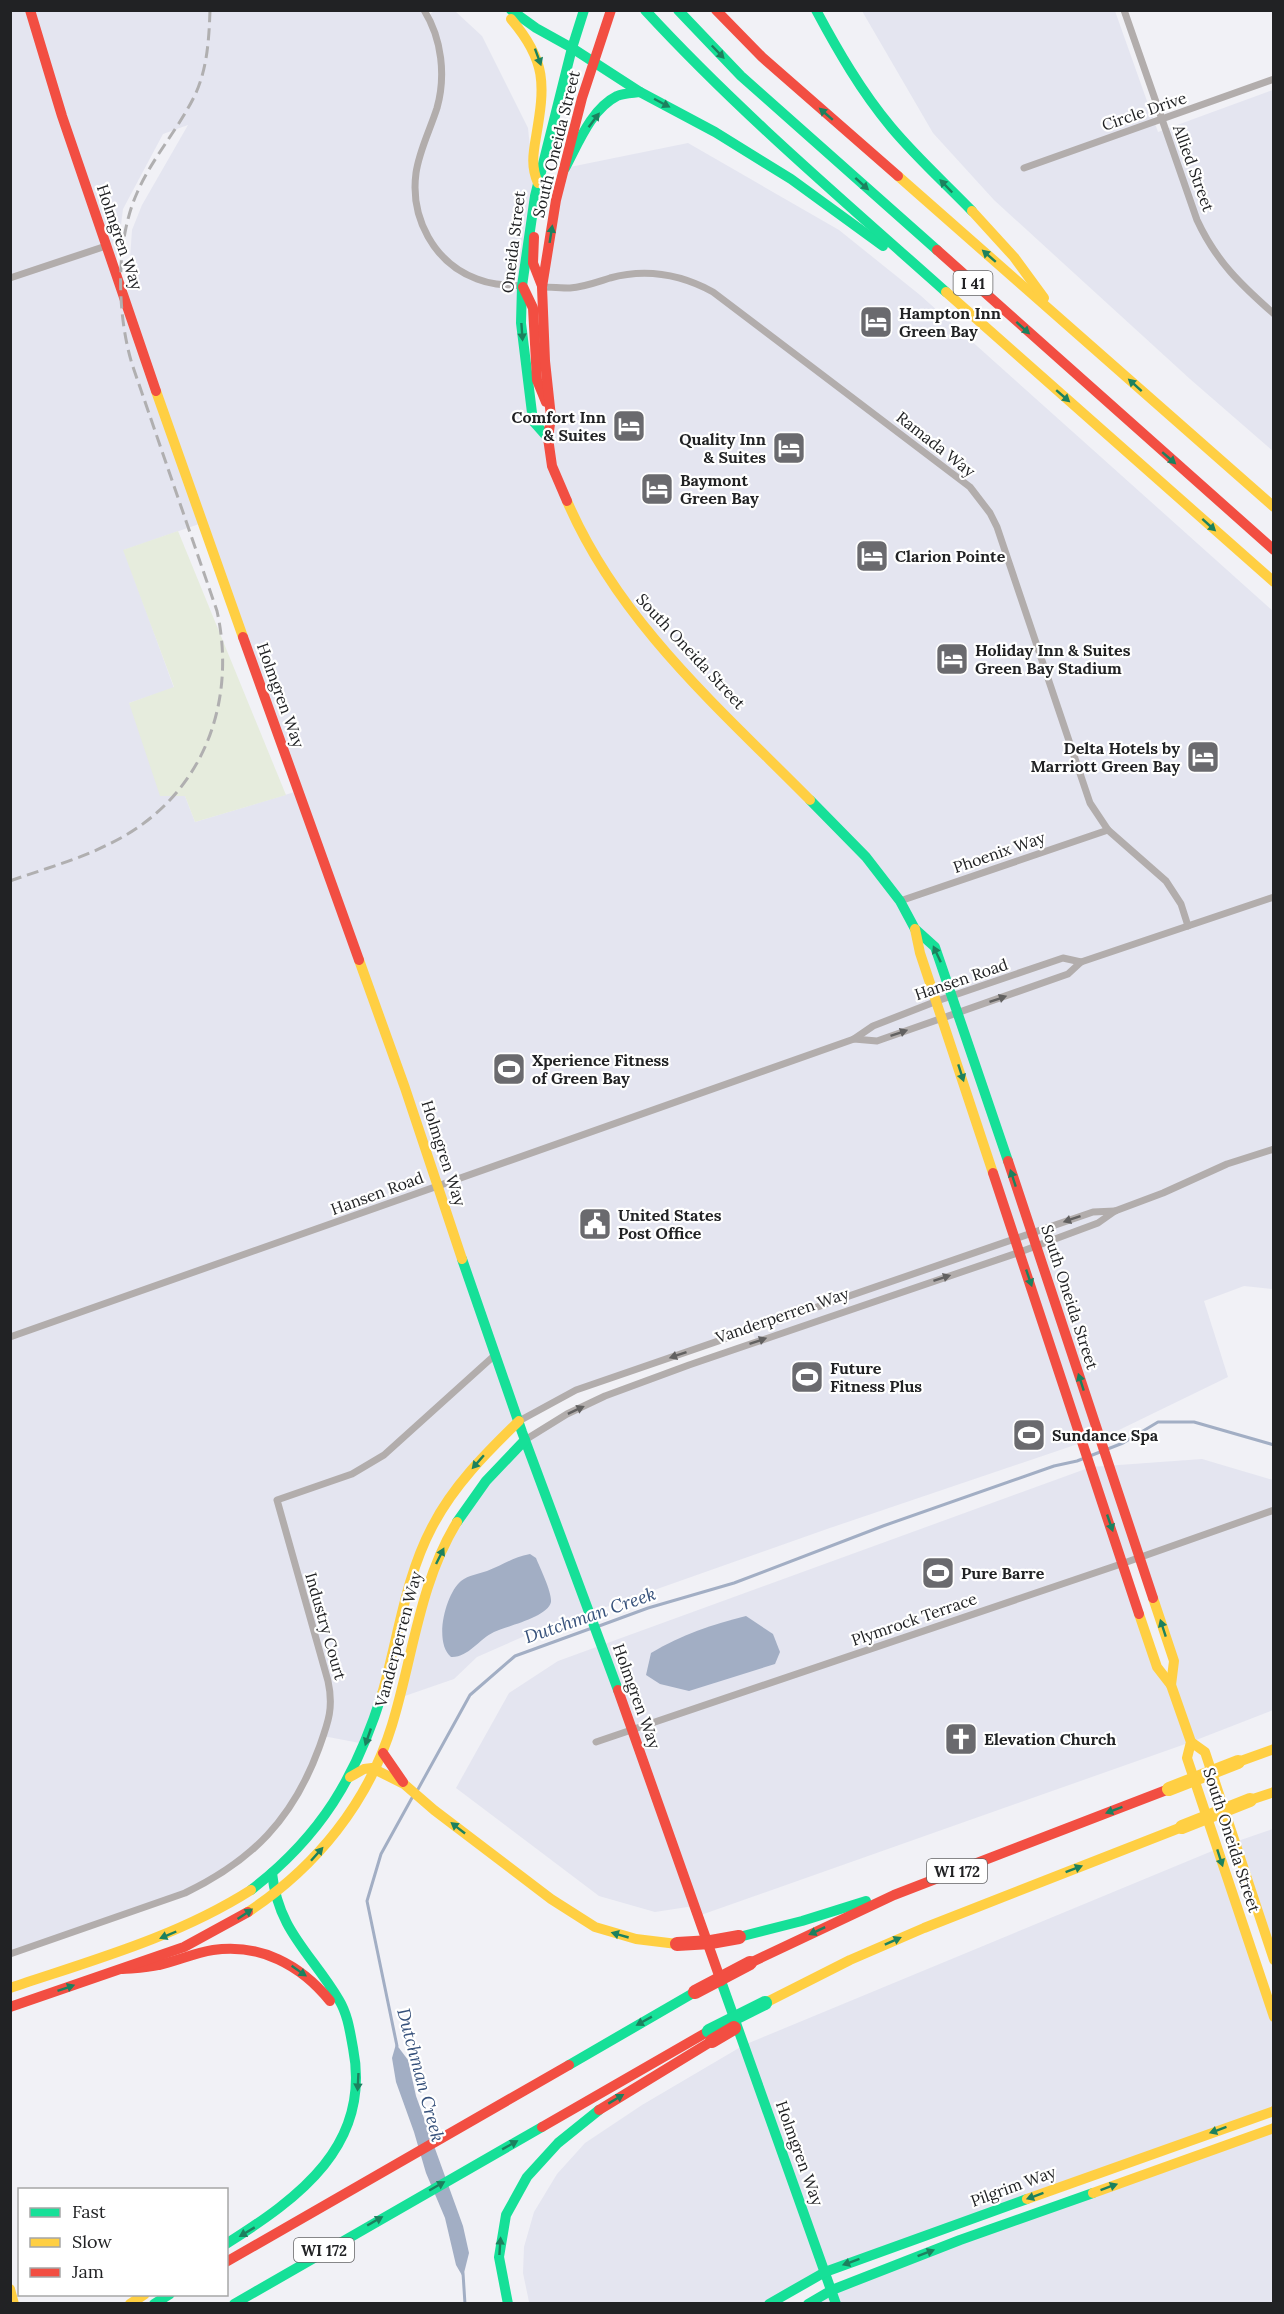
<svg xmlns="http://www.w3.org/2000/svg" width="1284" height="2314" viewBox="0 0 1284 2314" font-family="Lora,serif">
  <style>
    .built { fill: #e4e5f0; fill-rule: evenodd }
    .green { fill: #e6ecdd }
    .water { fill: #a2aec4 }
    .lines { fill: none; stroke-linecap: round; stroke-linejoin: round }
    .stream { stroke: #a2aec4; stroke-width: 3 }
    .street { stroke: #b2adac; stroke-width: 7 }
    .fast { stroke: #16e098; stroke-width: 10 }
    .slow { stroke: #ffcf43; stroke-width: 10 }
    .jam { stroke: #f24e42; stroke-width: 10 }
    .rail { stroke: #b0afb0; stroke-width: 3; stroke-dasharray: 12 6; stroke-linecap: butt }
    .fast-bridge { stroke: #16e098; stroke-width: 14 }
    .slow-bridge { stroke: #ffcf43; stroke-width: 14 }
    .jam-bridge { stroke: #f24e42; stroke-width: 14 }
    .oneway { fill: #1c815e }
    .oneway2 { fill: #626161 }
    .labels { text-anchor: middle; dominant-baseline: central; stroke-width: 4.5; stroke-linejoin: round; paint-order: stroke }
    .shield { fill: #fff; stroke: #646466; stroke-width: 1.5 }
    .shield-label { font-size: 15px; font-weight: bold; fill: #212224 }
    .street-label { font-size: 16px; fill: #212224; stroke: #fff }
    .poi-label { font-size: 16px; font-weight: bold; fill: #212224; stroke: #fff; text-anchor: start }
    .water-label { font-size: 18px; font-style: italic; fill: #36517b; stroke: #fff }
  </style>
  <rect width="100%" height="100%" fill="#f1f1f6"/>
  <g class="built">
    <path d="M 424,10 L 428,16 L 434,11 L 455,11 L 482,36 L 528,128 L 535,196 L 522,286 L 533,421 L 548,438 L 542,287 L 565,168 L 688,143 L 839,230 L 920,295 L 1274,612 L 1273,1289 L 1244,1286 L 1204,1301 L 1228,1377 L 1119,1430 L 827,1529 L 527,1635 L 477,1657 L 454,1679 L 399,1698 L 436,1563 L 502,1461 L 567,1414 L 756,1341 L 752,1331 L 576,1390 L 519,1421 L 484,1455 L 431,1528 L 365,1744 L 323,1736 L 307,1777 L 267,1837 L 210,1881 L 10,1954 L 10,11 ZM 188,125 L 142,205 L 132,230 L 127,304 L 115,273 L 123,209 L 163,134 ZM 202,523 L 298,791 L 195,822 L 185,796 L 129,703 L 174,688 L 124,550 Z"/>
    <path d="M 862,11 L 1115,11 L 1158,132 L 1273,90 L 1273,451 L 1190,379 L 994,200 L 933,133 Z"/>
    <path d="M 1202,1459 L 1273,1480 L 1273,1710 L 1191,1742 L 698,1916 L 694,1906 L 655,1912 L 599,1896 L 456,1788 L 509,1693 L 558,1661 L 1091,1467 ZM 1139,1557 L 1174,1661 L 1171,1684 L 1157,1667 L 1124,1563 Z"/>
    <path d="M 1273,1829 L 1273,1960 L 1235,1842 Z"/>
    <path d="M 1217,1849 L 1273,2017 L 1273,2111 L 825,2272 L 769,2303 L 529,2302 L 523,2273 L 524,2247 L 534,2212 L 557,2174 L 585,2143 L 642,2105 L 744,2045 Z"/>
    <path d="M 1273,2128 L 1273,2303 L 808,2304 L 832,2290 Z"/>
  </g>
  <path class="green" d="M 178,531 L 286,795 L 195,822 L 185,796 L 160,796 L 129,703 L 174,687 L 123,550 Z"/>
  <g class="water">
    <path d="M 530,1554 L 536,1558 C 540,1568 552,1592 551,1602 C 548,1617 507,1626 494,1632 C 479,1639 468,1658 451,1657 C 433,1642 446,1593 461,1581 C 469,1575 478,1574 487,1571 C 503,1565 511,1558 530,1554 Z"/>
    <path d="M 746,1616 L 773,1634 L 780,1652 L 775,1664 L 689,1691 L 660,1684 L 646,1675 L 651,1653 C 681,1635 713,1624 746,1616 Z"/>
    <path d="M 396,2044 L 408,2060 L 416,2096 L 463,2226 L 469,2253 L 463,2277 L 456,2265 L 445,2218 L 426,2173 L 414,2132 L 396,2082 L 392,2058 Z"/>
  </g>
  <g class="lines">
    <g class="stream">
      <path d="M 599,1626 L 648,1608 L 734,1583 L 883,1526 L 1054,1466 L 1077,1461 L 1123,1443 L 1158,1422 L 1194,1422 L 1274,1445"/>
      <path d="M 417,1791 L 470,1695 L 515,1656 L 592,1628"/>
      <path d="M 397,2046 L 367,1901 L 381,1854 L 413,1796"/>
      <path d="M 463,2273 L 465,2304"/>
    </g>
    <g class="street">
      <path d="M 424,10 C 442,39 446,76 437,108 C 430,130 419,151 416,173 C 410,218 434,263 477,279 C 492,285 507,285 522,286"/>
      <path d="M 1124,10 L 1197,220 C 1216,261 1240,284 1274,314"/>
      <path d="M 1024,168 L 1274,79"/>
      <path d="M 10,278 L 106,246"/>
      <path d="M 542,287 C 551,287 561,288 570,288 C 584,287 597,282 610,278 C 647,268 680,274 713,292 L 970,487 L 990,513 L 997,527 L 1090,803 L 1108,830 L 1166,881 L 1181,904 L 1188,926"/>
      <path d="M 900,901 L 1108,830"/>
      <path d="M 854,1039 L 877,1041 L 1068,974 L 1081,962 L 1274,897"/>
      <path d="M 10,1337 L 854,1039 L 873,1026 L 937,1001 L 1063,958 L 1081,962"/>
      <path d="M 519,1421 L 576,1390 L 1093,1212 L 1115,1211"/>
      <path d="M 525,1440 L 567,1414 L 605,1396 L 689,1365 L 1020,1252 L 1098,1223 L 1115,1211 L 1163,1193 L 1227,1164 L 1274,1149"/>
      <path d="M 596,1742 L 1124,1563 L 1274,1510"/>
      <path d="M 10,1954 L 185,1893 C 252,1861 293,1819 319,1748 C 328,1723 334,1708 328,1681 L 277,1500 L 352,1474 L 384,1455 L 496,1354"/>
    </g>
    <g class="fast">
      <path d="M 511,10 L 536,28 L 572,48 L 640,92 L 715,132 L 791,179 L 883,246"/>
      <path d="M 645,10 C 738,111 843,200 946,292"/>
      <path d="M 678,10 L 741,76 L 937,250"/>
      <path d="M 816,10 C 838,51 861,91 891,127 C 916,157 945,183 972,211"/>
      <path d="M 565,168 C 578,144 591,109 617,96 C 624,93 633,93 640,92"/>
      <path d="M 548,438 L 533,421 L 521,323 L 522,286 L 535,196 L 572,48 L 584,10"/>
      <path d="M 810,800 L 866,857 L 900,901 L 915,929 L 935,947 L 1008,1161"/>
      <path d="M 462,1259 L 522,1432 L 618,1690"/>
      <path d="M 457,1522 L 486,1481 L 525,1440"/>
      <path d="M 251,1890 C 321,1836 356,1777 382,1694"/>
      <path d="M 739,1937 L 802,1921 L 866,1901"/>
      <path d="M 721,1981 L 836,2304"/>
      <path d="M 569,2065 L 695,1992"/>
      <path d="M 226,2244 C 299,2198 372,2145 353,2048 C 350,2032 348,2015 339,2000 C 312,1954 278,1931 272,1873"/>
      <path d="M 154,2304 L 170,2294"/>
      <path d="M 234,2304 L 542,2127"/>
      <path d="M 508,2304 L 499,2257 L 506,2215 L 527,2177 L 558,2143 L 599,2110"/>
      <path d="M 769,2304 L 825,2272 L 1027,2199"/>
      <path d="M 808,2304 L 832,2290 L 960,2240 L 1093,2193"/>
    </g>
    <g class="slow">
      <path d="M 511,19 C 547,61 545,85 536,137 C 533,154 531,167 538,183"/>
      <path d="M 898,176 L 1274,507"/>
      <path d="M 972,211 L 1014,257 L 1044,298"/>
      <path d="M 946,292 L 1274,582"/>
      <path d="M 156,391 L 243,637"/>
      <path d="M 567,501 C 619,622 719,708 810,800"/>
      <path d="M 915,929 L 920,953 L 993,1173"/>
      <path d="M 359,960 L 405,1088 L 462,1259"/>
      <path d="M 1153,1598 L 1174,1661 L 1171,1685"/>
      <path d="M 1139,1614 L 1157,1667 L 1171,1685 L 1191,1742 L 1187,1758 L 1274,2017"/>
      <path d="M 382,1694 C 398,1639 405,1578 432,1527 C 453,1486 486,1453 519,1421"/>
      <path d="M 1191,1742 L 1205,1752 L 1274,1960"/>
      <path d="M 1238,1762 L 1274,1749"/>
      <path d="M 350,1777 L 364,1769 L 372,1768 L 404,1784 L 434,1810 L 551,1899 L 595,1927 L 636,1939 L 677,1944"/>
      <path d="M 1250,1800 L 1274,1792"/>
      <path d="M 248,1912 C 316,1867 368,1803 392,1725 C 413,1657 419,1584 457,1522"/>
      <path d="M 10,1988 C 93,1960 177,1937 251,1890"/>
      <path d="M 765,2003 L 850,1960 L 924,1928 L 1182,1827"/>
      <path d="M 1093,2193 L 1274,2128"/>
      <path d="M 1027,2199 L 1274,2111"/>
      <path d="M 10,2289 L 14,2304"/>
      <path d="M 130,2304 L 145,2294"/>
    </g>
    <g class="jam">
      <path d="M 30,10 L 62,116 L 156,391"/>
      <path d="M 716,10 L 762,57 L 898,176"/>
      <path d="M 534,237 L 533,263 L 542,286"/>
      <path d="M 937,250 L 1274,550"/>
      <path d="M 523,287 L 533,308 L 537,380 L 546,402"/>
      <path d="M 567,501 L 552,466 L 548,438 L 551,417 L 545,361 L 542,287 L 556,200 L 582,98 L 611,10"/>
      <path d="M 243,637 L 359,960"/>
      <path d="M 1008,1161 L 1153,1598"/>
      <path d="M 993,1173 L 1139,1614"/>
      <path d="M 618,1690 L 721,1981"/>
      <path d="M 383,1753 L 403,1782"/>
      <path d="M 750,1963 L 894,1895 L 1169,1789"/>
      <path d="M 122,1969 C 135,1968 147,1968 159,1965 C 177,1961 194,1953 213,1950 C 260,1943 301,1965 330,2001"/>
      <path d="M 10,2007 L 184,1947 L 248,1912"/>
      <path d="M 599,2110 L 712,2041"/>
      <path d="M 542,2127 L 709,2031"/>
      <path d="M 226,2262 L 569,2065"/>
    </g>
    <path class="rail" d="M 10,881 C 43,869 78,860 109,844 C 200,801 238,706 217,611 L 132,364 C 117,314 115,242 137,193 C 151,160 176,132 193,99 C 207,72 209,41 210,10"/>
    <path class="fast-bridge" d="M 709,2031 L 765,2003"/>
    <g class="slow-bridge">
      <path d="M 1169,1789 L 1238,1762"/>
      <path d="M 1182,1827 L 1250,1800"/>
    </g>
    <g class="jam-bridge">
      <path d="M 677,1944 L 711,1942 L 739,1937"/>
      <path d="M 695,1992 L 750,1963"/>
      <path d="M 712,2041 L 734,2028"/>
    </g>
  </g>
  <defs><path id="oneway-solid" d="M-6-.8H1V-3.2L6.5 0L1 3.2V.8H-6Z" transform="scale(1.5)"/></defs>
  <g class="oneway">
    <use href="#oneway-solid" transform="translate(718 52) rotate(46)"/>
    <use href="#oneway-solid" transform="translate(538 57) rotate(70)"/>
    <use href="#oneway-solid" transform="translate(662 103) rotate(28)"/>
    <use href="#oneway-solid" transform="translate(826 114) rotate(-139)"/>
    <use href="#oneway-solid" transform="translate(594 120) rotate(-53)"/>
    <use href="#oneway-solid" transform="translate(862 184) rotate(42)"/>
    <use href="#oneway-solid" transform="translate(946 186) rotate(-134)"/>
    <use href="#oneway-solid" transform="translate(551 234) rotate(-81)"/>
    <use href="#oneway-solid" transform="translate(989 256) rotate(-139)"/>
    <use href="#oneway-solid" transform="translate(1023 328) rotate(42)"/>
    <use href="#oneway-solid" transform="translate(522 332) rotate(86)"/>
    <use href="#oneway-solid" transform="translate(1135 385) rotate(-138)"/>
    <use href="#oneway-solid" transform="translate(1063 396) rotate(41)"/>
    <use href="#oneway-solid" transform="translate(1169 458) rotate(41)"/>
    <use href="#oneway-solid" transform="translate(1209 525) rotate(42)"/>
    <use href="#oneway-solid" transform="translate(937 954) rotate(-115)"/>
    <use href="#oneway-solid" transform="translate(961 1073) rotate(72)"/>
    <use href="#oneway-solid" transform="translate(1013 1178) rotate(-108)"/>
    <use href="#oneway-solid" transform="translate(1029 1278) rotate(71)"/>
    <use href="#oneway-solid" transform="translate(1081 1382) rotate(-108)"/>
    <use href="#oneway-solid" transform="translate(478 1462) rotate(131)"/>
    <use href="#oneway-solid" transform="translate(1110 1523) rotate(71)"/>
    <use href="#oneway-solid" transform="translate(440 1556) rotate(-64)"/>
    <use href="#oneway-solid" transform="translate(1163 1628) rotate(-108)"/>
    <use href="#oneway-solid" transform="translate(368 1737) rotate(109)"/>
    <use href="#oneway-solid" transform="translate(1114 1810) rotate(159)"/>
    <use href="#oneway-solid" transform="translate(458 1828) rotate(-142)"/>
    <use href="#oneway-solid" transform="translate(317 1854) rotate(-48)"/>
    <use href="#oneway-solid" transform="translate(1220 1858) rotate(72)"/>
    <use href="#oneway-solid" transform="translate(1074 1869) rotate(-21)"/>
    <use href="#oneway-solid" transform="translate(245 1914) rotate(-34)"/>
    <use href="#oneway-solid" transform="translate(817 1931) rotate(155)"/>
    <use href="#oneway-solid" transform="translate(168 1935) rotate(157)"/>
    <use href="#oneway-solid" transform="translate(620 1935) rotate(-164)"/>
    <use href="#oneway-solid" transform="translate(893 1941) rotate(-24)"/>
    <use href="#oneway-solid" transform="translate(299 1971) rotate(35)"/>
    <use href="#oneway-solid" transform="translate(66 1988) rotate(-19)"/>
    <use href="#oneway-solid" transform="translate(644 2021) rotate(151)"/>
    <use href="#oneway-solid" transform="translate(358 2082) rotate(93)"/>
    <use href="#oneway-solid" transform="translate(616 2099) rotate(-31)"/>
    <use href="#oneway-solid" transform="translate(1218 2130) rotate(160)"/>
    <use href="#oneway-solid" transform="translate(510 2145) rotate(-29)"/>
    <use href="#oneway-solid" transform="translate(437 2186) rotate(-30)"/>
    <use href="#oneway-solid" transform="translate(1109 2187) rotate(-20)"/>
    <use href="#oneway-solid" transform="translate(1035 2196) rotate(160)"/>
    <use href="#oneway-solid" transform="translate(375 2221) rotate(-30)"/>
    <use href="#oneway-solid" transform="translate(247 2232) rotate(149)"/>
    <use href="#oneway-solid" transform="translate(500 2246) rotate(-86)"/>
    <use href="#oneway-solid" transform="translate(926 2253) rotate(-21)"/>
    <use href="#oneway-solid" transform="translate(851 2262) rotate(160)"/>
  </g>
  <g class="oneway2">
    <use href="#oneway-solid" transform="translate(998 999) rotate(-19)"/>
    <use href="#oneway-solid" transform="translate(899 1033) rotate(-19)"/>
    <use href="#oneway-solid" transform="translate(1072 1219) rotate(161)"/>
    <use href="#oneway-solid" transform="translate(942 1278) rotate(-18)"/>
    <use href="#oneway-solid" transform="translate(758 1341) rotate(-19)"/>
    <use href="#oneway-solid" transform="translate(678 1355) rotate(161)"/>
    <use href="#oneway-solid" transform="translate(576 1410) rotate(-25)"/>
  </g>
  <defs>
    <g id="hotel-square" transform="scale(1.725)"><rect x="-9" y="-9" width="18" height="18" rx="4" fill="#6a6a6e" stroke="#fff"/><path d="M-6-4.5h1.5V1H6V5H4.5V3h-9V5H-6ZM-4 0a1.8 1.8 0 1 1 3.6 0ZM.5 0V-2.5h3Q6-2.5 6 0Z" fill="#fff"/></g>
    <g id="stadium-square" transform="scale(1.725)"><rect x="-9" y="-9" width="18" height="18" rx="4" fill="#6a6a6e" stroke="#fff"/><path d="M0-5a6.5 5 0 1 0 0 10a6.5 5 0 1 0 0-10ZM-3.5-1.8h7v3.6h-7Z" fill="#fff"/></g>
    <g id="civic-square" transform="scale(1.725)"><rect x="-9" y="-9" width="18" height="18" rx="4" fill="#6a6a6e" stroke="#fff"/><path d="M-.6-6.5H3V-4.5H.6V-3L4-1V1h2V6H-6V1h2V-1L-.6-3ZM-1.2 2.5V6h2.4V2.5Z" fill="#fff"/></g>
    <g id="church-square" transform="scale(1.725)"><rect x="-9" y="-9" width="18" height="18" rx="4" fill="#6a6a6e" stroke="#fff"/><path d="M-1.2-6h2.4v3.5h3.3v2.4h-3.3V6h-2.4V-.1h-3.3v-2.4h3.3Z" fill="#fff"/></g>
  </defs>
  <g fill-rule="evenodd">
    <use href="#hotel-square" x="876" y="322"/>
    <use href="#hotel-square" x="629" y="426"/>
    <use href="#hotel-square" x="789" y="448"/>
    <use href="#hotel-square" x="657" y="489"/>
    <use href="#hotel-square" x="872" y="556"/>
    <use href="#hotel-square" x="952" y="659"/>
    <use href="#hotel-square" x="1203" y="757"/>
    <use href="#stadium-square" x="509" y="1069"/>
    <use href="#civic-square" x="595" y="1224"/>
    <use href="#stadium-square" x="807" y="1377"/>
    <use href="#stadium-square" x="1029" y="1435"/>
    <use href="#stadium-square" x="938" y="1573"/>
    <use href="#church-square" x="961" y="1739"/>
  </g>
  <g class="labels">
    <g class="shield">
      <rect x="953.5" y="271" width="39" height="24" rx="4.5"/>
      <rect x="927" y="1859" width="60" height="24" rx="4.5"/>
      <rect x="294" y="2238" width="60" height="24" rx="4.5"/>
    </g>
    <g class="shield-label">
      <text x="973" y="283">I 41</text>
      <text x="957" y="1871">WI 172</text>
      <text x="324" y="2250">WI 172</text>
    </g>
    <g class="street-label">
      <text transform="translate(1144 111) rotate(-19)">Circle Drive</text>
      <text transform="translate(556 144) rotate(-76)">South Oneida Street</text>
      <text transform="translate(1194 168) rotate(70)">Allied Street</text>
      <text transform="translate(120 237) rotate(71)">Holmgren Way</text>
      <text transform="translate(513 242) rotate(-83)">Oneida Street</text>
      <text transform="translate(936 444) rotate(38)">Ramada Way</text>
      <text transform="translate(691 651) rotate(47)">South Oneida Street</text>
      <text transform="translate(281 695) rotate(70)">Holmgren Way</text>
      <text transform="translate(999 852) rotate(-19)">Phoenix Way</text>
      <text transform="translate(961 979) rotate(-19)">Hansen Road</text>
      <text transform="translate(444 1153) rotate(72)">Holmgren Way</text>
      <text transform="translate(377 1193) rotate(-20)">Hansen Road</text>
      <text transform="translate(1070 1297) rotate(72)">South Oneida Street</text>
      <text transform="translate(782 1315) rotate(-19)">Vanderperren Way</text>
      <text transform="translate(914 1619) rotate(-19)">Plymrock Terrace</text>
      <text transform="translate(326 1626) rotate(74)">Industry Court</text>
      <text transform="translate(398 1639) rotate(-75)">Vanderperren Way</text>
      <text transform="translate(637 1696) rotate(70)">Holmgren Way</text>
      <text transform="translate(1232 1840) rotate(72)">South Oneida Street</text>
      <text transform="translate(800 2153) rotate(70)">Holmgren Way</text>
      <text transform="translate(1013 2186) rotate(-20)">Pilgrim Way</text>
    </g>
    <g class="poi-label">
      <text x="899" y="313">Hampton Inn<tspan x="899" dy="18">Green Bay</tspan></text>
      <text x="606" y="417" text-anchor="end">Comfort Inn<tspan x="606" dy="18">&amp; Suites</tspan></text>
      <text x="766" y="439" text-anchor="end">Quality Inn<tspan x="766" dy="18">&amp; Suites</tspan></text>
      <text x="680" y="480">Baymont<tspan x="680" dy="18">Green Bay</tspan></text>
      <text x="895" y="556">Clarion Pointe</text>
      <text x="975" y="650">Holiday Inn &amp; Suites<tspan x="975" dy="18">Green Bay Stadium</tspan></text>
      <text x="1180" y="748" text-anchor="end">Delta Hotels by<tspan x="1180" dy="18">Marriott Green Bay</tspan></text>
      <text x="532" y="1060">Xperience Fitness<tspan x="532" dy="18">of Green Bay</tspan></text>
      <text x="618" y="1215">United States<tspan x="618" dy="18">Post Office</tspan></text>
      <text x="830" y="1368">Future<tspan x="830" dy="18">Fitness Plus</tspan></text>
      <text x="1052" y="1435">Sundance Spa</text>
      <text x="961" y="1573">Pure Barre</text>
      <text x="984" y="1739">Elevation Church</text>
    </g>
    <g class="water-label">
      <text transform="translate(590 1615) rotate(-19)">Dutchman Creek</text>
      <text transform="translate(421 2075) rotate(75)">Dutchman Creek</text>
    </g>
  </g>
  <rect width="1284" height="2314" fill="none" stroke="#212224" stroke-width="24"/>
  <rect x="18" y="2188" width="210" height="108" fill="#ffffff" stroke="#a6a7a7" stroke-width="1.5"/>
  <rect x="30" y="2208" width="30" height="9" fill="#16e098" stroke="#a6a7a7" stroke-width="1.5"/>
  <text x="72" y="2218" font-size="18" fill="#212224">Fast</text>
  <rect x="30" y="2238" width="30" height="9" fill="#ffcf43" stroke="#a6a7a7" stroke-width="1.5"/>
  <text x="72" y="2248" font-size="18" fill="#212224">Slow</text>
  <rect x="30" y="2268" width="30" height="9" fill="#f24e42" stroke="#a6a7a7" stroke-width="1.5"/>
  <text x="72" y="2278" font-size="18" fill="#212224">Jam</text>
</svg>
